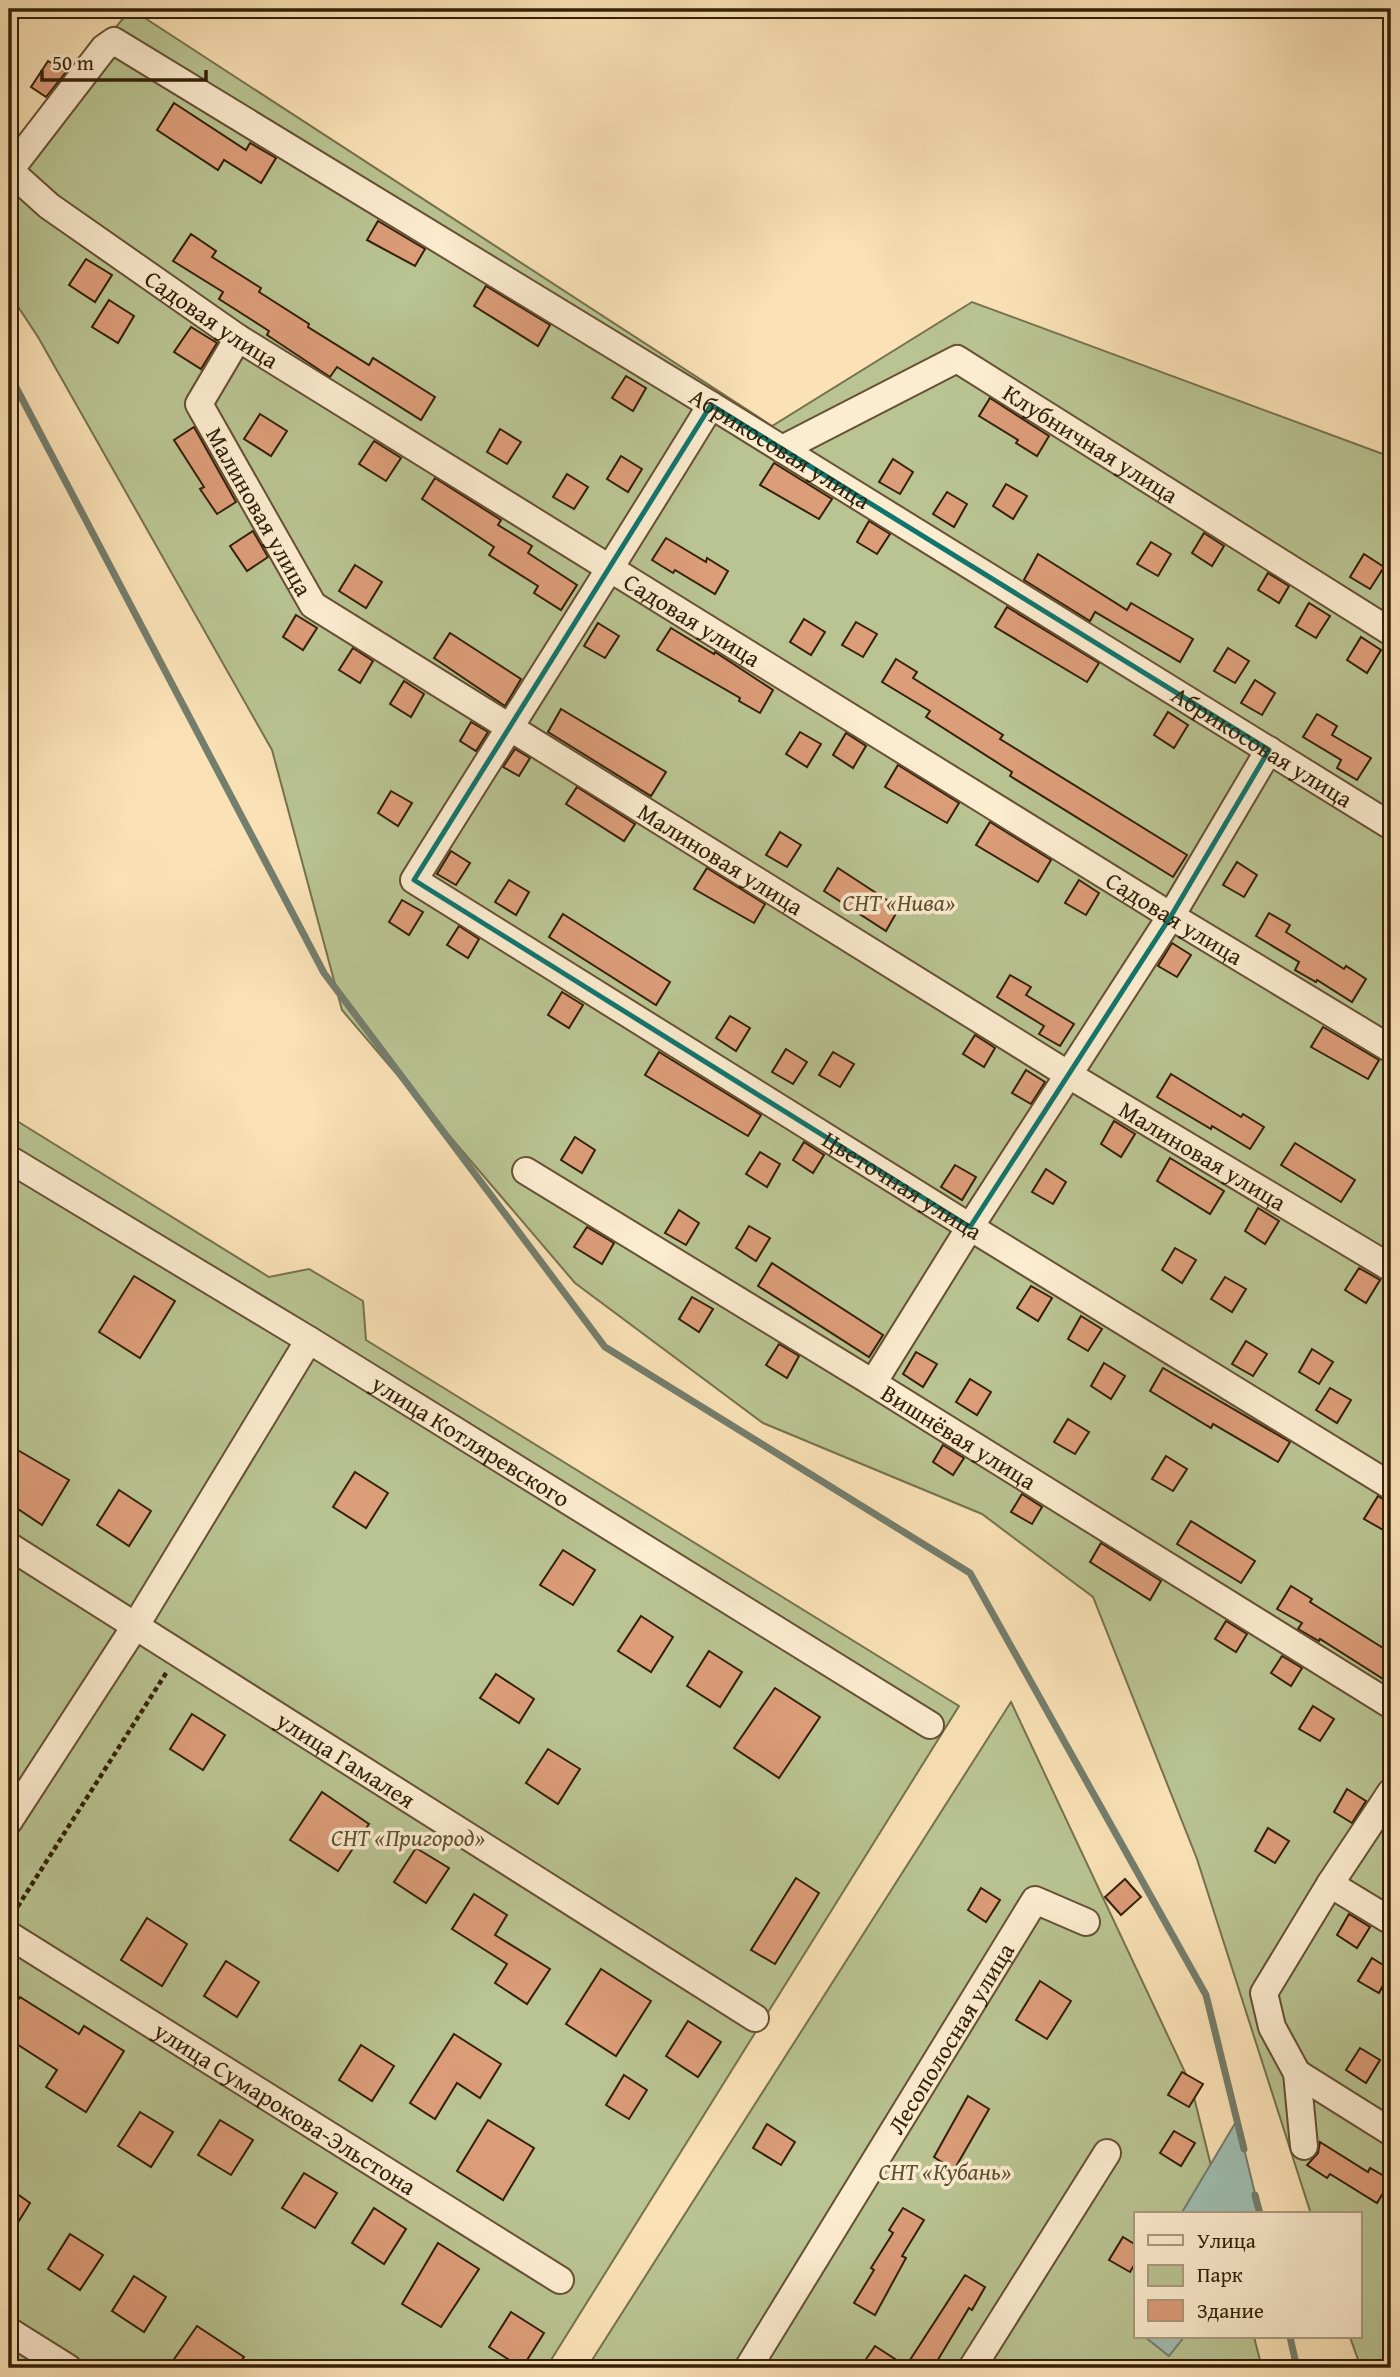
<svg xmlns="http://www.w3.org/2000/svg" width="1400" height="2377" viewBox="0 0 1400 2377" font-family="'Gentium Book Plus',serif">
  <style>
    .green { fill: #b9c492; stroke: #76724d; stroke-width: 2 }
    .water { fill: #9ebdb0; stroke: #747e6d; stroke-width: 2 }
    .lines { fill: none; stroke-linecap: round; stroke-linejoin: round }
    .stream { stroke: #747e6d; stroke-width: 7 }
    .building { fill: #dc9d79; stroke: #342008; stroke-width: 2 }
    .street-casing { stroke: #665034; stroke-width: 30 }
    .path { stroke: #342008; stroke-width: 4.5; stroke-dasharray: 5 3.5; stroke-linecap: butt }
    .street { stroke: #fcecd0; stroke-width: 26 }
    .marked { fill: none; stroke: #0f766e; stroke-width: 5; stroke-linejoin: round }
    .labels { text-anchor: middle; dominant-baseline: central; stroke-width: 7; stroke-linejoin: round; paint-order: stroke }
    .street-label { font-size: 24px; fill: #342008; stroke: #fcecd0 }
    .park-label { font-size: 24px; font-style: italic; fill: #5c5131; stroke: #fcecd0 }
  </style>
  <rect width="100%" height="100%" fill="#fae2b6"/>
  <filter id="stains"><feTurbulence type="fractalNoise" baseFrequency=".00286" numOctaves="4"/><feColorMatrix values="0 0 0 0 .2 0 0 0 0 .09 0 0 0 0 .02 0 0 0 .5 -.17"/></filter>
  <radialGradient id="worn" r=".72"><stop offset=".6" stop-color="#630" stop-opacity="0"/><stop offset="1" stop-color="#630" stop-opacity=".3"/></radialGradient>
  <g class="green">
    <path d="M 131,9 L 772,426 L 972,302 L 1391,457 L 1391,2368 L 1361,2368 L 1350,2337 L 1360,2337 L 1360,2214 L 1311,2214 L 1197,1859 L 1093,1597 L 982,1514 L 763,1423 L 575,1283 L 342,1010 L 272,750 L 38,337 L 9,293 L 9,154 Z"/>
    <path d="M 9,1116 L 269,1277 L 309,1269 L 363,1301 L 366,1340 L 959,1706 L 546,2368 L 9,2368 Z"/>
    <path d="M 1011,1702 L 1191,2085 L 1223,2214 L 1136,2214 L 1136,2337 L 1254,2337 L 1262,2368 L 587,2368 Z"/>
  </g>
  <g class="water">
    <path d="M 1237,2120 L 1260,2214 L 1181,2214 Z"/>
    <path d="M 1145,2337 L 1184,2337 L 1169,2356 Z"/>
  </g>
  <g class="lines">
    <g class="stream">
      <path d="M 9,374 L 324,973 L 605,1347 L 970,1573 L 1206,1995 L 1244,2149"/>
      <path d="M 1255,2195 L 1260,2214"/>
      <path d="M 1290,2337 L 1297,2368"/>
    </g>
  </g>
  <g class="building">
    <path d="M 48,61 L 66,72 L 46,97 L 31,87 Z"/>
    <path d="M 174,103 L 246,150 L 250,143 L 276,158 L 261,183 L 224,160 L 218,170 L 157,130 Z"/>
    <path d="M 378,221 L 425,249 L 415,266 L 367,240 Z"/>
    <path d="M 191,234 L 216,251 L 212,257 L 261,288 L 259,292 L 309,324 L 308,327 L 369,365 L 373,358 L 435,397 L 421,420 L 337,367 L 330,377 L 267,335 L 269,331 L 219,299 L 223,292 L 173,261 Z"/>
    <path d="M 86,259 L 112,275 L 95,302 L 69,285 Z"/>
    <path d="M 486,286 L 550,325 L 538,346 L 474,306 Z"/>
    <path d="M 109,300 L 134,316 L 118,343 L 92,327 Z"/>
    <path d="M 191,327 L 217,343 L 201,369 L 174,352 Z"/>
    <path d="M 626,376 L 646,388 L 633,411 L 612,398 Z"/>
    <path d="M 990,398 L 1049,436 L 1037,456 L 1016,443 L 1018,440 L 979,416 Z"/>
    <path d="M 260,414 L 287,431 L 271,456 L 244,439 Z"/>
    <path d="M 194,427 L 236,502 L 217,514 L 200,489 L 204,487 L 174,440 Z"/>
    <path d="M 500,429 L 521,442 L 507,464 L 487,452 Z"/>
    <path d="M 374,441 L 401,458 L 386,481 L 359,464 Z"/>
    <path d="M 621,456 L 642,469 L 628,492 L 607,479 Z"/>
    <path d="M 893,459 L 913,472 L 900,494 L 879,482 Z"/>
    <path d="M 774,463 L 832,499 L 819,519 L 760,485 Z"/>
    <path d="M 567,474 L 588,487 L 574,509 L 553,497 Z"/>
    <path d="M 435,478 L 501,520 L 498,525 L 532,546 L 528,553 L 577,585 L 561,610 L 534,593 L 538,586 L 489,555 L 494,547 L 422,499 Z"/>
    <path d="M 1006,484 L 1027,496 L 1013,519 L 993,506 Z"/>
    <path d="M 947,492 L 967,504 L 954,527 L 933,514 Z"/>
    <path d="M 869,521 L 890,534 L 877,554 L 857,542 Z"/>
    <path d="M 253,531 L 268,557 L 247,571 L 230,546 Z"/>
    <path d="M 1204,533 L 1224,546 L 1212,566 L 1192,553 Z"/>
    <path d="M 666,538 L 706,562 L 707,558 L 728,571 L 715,594 L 675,570 L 673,573 L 652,560 Z"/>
    <path d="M 1151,542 L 1171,554 L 1158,576 L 1137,564 Z"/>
    <path d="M 1038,554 L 1127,610 L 1131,603 L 1193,639 L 1180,662 L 1095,612 L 1090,621 L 1024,580 Z"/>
    <path d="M 1364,554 L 1384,567 L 1370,589 L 1350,577 Z"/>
    <path d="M 355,565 L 382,582 L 366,608 L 339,591 Z"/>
    <path d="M 1268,573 L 1289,586 L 1279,603 L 1258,590 Z"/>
    <path d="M 1309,603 L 1330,616 L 1316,638 L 1296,626 Z"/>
    <path d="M 1007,607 L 1099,663 L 1087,682 L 995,627 Z"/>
    <path d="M 296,615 L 317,628 L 303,650 L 283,637 Z"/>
    <path d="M 804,619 L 825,632 L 811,655 L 790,642 Z"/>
    <path d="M 856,622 L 877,634 L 863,657 L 842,645 Z"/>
    <path d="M 598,623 L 619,636 L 605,658 L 584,646 Z"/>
    <path d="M 671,628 L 714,654 L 715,652 L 773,690 L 760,713 L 739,701 L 740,698 L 657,650 Z"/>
    <path d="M 450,633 L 521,679 L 505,706 L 434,658 Z"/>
    <path d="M 1361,637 L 1381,650 L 1367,673 L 1347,660 Z"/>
    <path d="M 353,648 L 373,661 L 360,683 L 339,670 Z"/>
    <path d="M 1228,648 L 1249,661 L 1235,683 L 1214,671 Z"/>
    <path d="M 896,659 L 917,672 L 913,678 L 1003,735 L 1000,739 L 1187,855 L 1173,877 L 1010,776 L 1012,772 L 926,717 L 930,711 L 882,682 Z"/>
    <path d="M 1255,680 L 1275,693 L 1262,715 L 1241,703 Z"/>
    <path d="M 404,681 L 424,694 L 411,717 L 390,704 Z"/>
    <path d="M 561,709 L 666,772 L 651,796 L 548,732 Z"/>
    <path d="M 1168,712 L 1188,725 L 1174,748 L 1154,735 Z"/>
    <path d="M 1317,714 L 1337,726 L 1332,735 L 1371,758 L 1357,780 L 1337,768 L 1341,760 L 1303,737 Z"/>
    <path d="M 471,722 L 488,732 L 476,751 L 460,741 Z"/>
    <path d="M 800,732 L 821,744 L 807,767 L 786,754 Z"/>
    <path d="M 846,733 L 866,746 L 853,768 L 833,755 Z"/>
    <path d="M 515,749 L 530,758 L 519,776 L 503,767 Z"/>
    <path d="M 898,765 L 959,803 L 947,823 L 885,787 Z"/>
    <path d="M 577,787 L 635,824 L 624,841 L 566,804 Z"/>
    <path d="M 391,791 L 412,803 L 398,826 L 378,813 Z"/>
    <path d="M 990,822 L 1051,860 L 1038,882 L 976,845 Z"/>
    <path d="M 780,832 L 801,845 L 787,867 L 766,855 Z"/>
    <path d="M 451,851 L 470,863 L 456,885 L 437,874 Z"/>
    <path d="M 1237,862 L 1257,875 L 1244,897 L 1223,885 Z"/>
    <path d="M 707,868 L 765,904 L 754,923 L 694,889 Z"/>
    <path d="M 838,868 L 899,908 L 886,931 L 824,891 Z"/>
    <path d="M 509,880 L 529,892 L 516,915 L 495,902 Z"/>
    <path d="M 1079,880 L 1099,893 L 1086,915 L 1065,903 Z"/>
    <path d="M 402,900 L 423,912 L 409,935 L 389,922 Z"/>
    <path d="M 1269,913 L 1290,925 L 1286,932 L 1344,969 L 1346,966 L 1366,979 L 1352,1002 L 1317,980 L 1316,982 L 1295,970 L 1299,962 L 1256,936 Z"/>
    <path d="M 563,914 L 670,982 L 656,1005 L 549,937 Z"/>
    <path d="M 459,926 L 479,939 L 468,958 L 447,945 Z"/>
    <path d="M 1172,943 L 1191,955 L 1177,977 L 1158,966 Z"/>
    <path d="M 1010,975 L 1031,987 L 1026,995 L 1074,1024 L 1060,1046 L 1039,1034 L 1044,1026 L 997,997 Z"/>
    <path d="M 562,992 L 583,1005 L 569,1028 L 548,1015 Z"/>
    <path d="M 730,1016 L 750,1028 L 736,1051 L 716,1038 Z"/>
    <path d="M 1323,1027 L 1379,1060 L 1368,1079 L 1311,1047 Z"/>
    <path d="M 975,1035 L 995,1048 L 984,1067 L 963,1054 Z"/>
    <path d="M 786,1049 L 807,1062 L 793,1084 L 772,1072 Z"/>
    <path d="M 659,1052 L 761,1115 L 748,1136 L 645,1075 Z"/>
    <path d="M 833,1052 L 854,1064 L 840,1087 L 819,1075 Z"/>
    <path d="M 1026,1070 L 1045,1082 L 1031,1104 L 1012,1093 Z"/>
    <path d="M 1171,1074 L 1241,1117 L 1243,1114 L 1264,1127 L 1250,1149 L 1212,1126 L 1211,1129 L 1157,1097 Z"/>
    <path d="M 1114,1121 L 1135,1134 L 1121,1157 L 1101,1144 Z"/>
    <path d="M 575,1137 L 595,1150 L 582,1173 L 561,1160 Z"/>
    <path d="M 804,1142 L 824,1155 L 813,1173 L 793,1160 Z"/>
    <path d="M 1295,1143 L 1355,1180 L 1341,1202 L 1281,1165 Z"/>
    <path d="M 760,1152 L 780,1164 L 767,1187 L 746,1174 Z"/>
    <path d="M 1170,1158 L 1224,1191 L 1210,1214 L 1157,1181 Z"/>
    <path d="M 955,1165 L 976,1177 L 962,1200 L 941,1187 Z"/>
    <path d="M 1046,1169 L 1066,1182 L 1053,1204 L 1032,1192 Z"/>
    <path d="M 1258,1208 L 1279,1221 L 1265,1244 L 1245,1231 Z"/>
    <path d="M 679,1210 L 699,1223 L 686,1245 L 665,1233 Z"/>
    <path d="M 749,1226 L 770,1238 L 756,1261 L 736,1248 Z"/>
    <path d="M 587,1227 L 614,1243 L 602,1264 L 574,1247 Z"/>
    <path d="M 1175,1248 L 1196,1260 L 1182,1283 L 1162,1270 Z"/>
    <path d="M 772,1263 L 883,1335 L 869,1357 L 758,1286 Z"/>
    <path d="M 1359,1268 L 1380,1280 L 1366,1303 L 1345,1290 Z"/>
    <path d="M 134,1276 L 175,1301 L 140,1358 L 99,1332 Z"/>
    <path d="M 1225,1277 L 1246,1289 L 1232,1312 L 1211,1299 Z"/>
    <path d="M 1031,1286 L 1052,1298 L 1038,1321 L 1017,1308 Z"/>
    <path d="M 692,1297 L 713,1309 L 699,1332 L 679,1319 Z"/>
    <path d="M 1081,1316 L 1102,1329 L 1088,1351 L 1068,1339 Z"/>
    <path d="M 1246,1341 L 1267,1354 L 1253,1376 L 1232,1364 Z"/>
    <path d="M 779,1344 L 799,1356 L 787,1378 L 766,1365 Z"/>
    <path d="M 1312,1349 L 1333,1362 L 1319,1384 L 1299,1372 Z"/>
    <path d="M 916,1352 L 937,1364 L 923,1387 L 903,1374 Z"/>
    <path d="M 1104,1363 L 1125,1376 L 1111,1399 L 1091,1386 Z"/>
    <path d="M 1163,1368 L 1290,1442 L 1278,1462 L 1213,1424 L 1211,1428 L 1150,1391 Z"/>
    <path d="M 970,1379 L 991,1392 L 977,1415 L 956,1402 Z"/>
    <path d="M 1330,1388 L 1351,1400 L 1337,1423 L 1316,1410 Z"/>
    <path d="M 1068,1419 L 1089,1432 L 1075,1454 L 1054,1442 Z"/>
    <path d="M 9,1445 L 69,1480 L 42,1525 L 9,1503 Z"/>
    <path d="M 943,1445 L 964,1458 L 953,1475 L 933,1462 Z"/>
    <path d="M 1166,1456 L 1187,1469 L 1173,1491 L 1152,1479 Z"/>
    <path d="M 355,1472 L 388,1493 L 366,1528 L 333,1507 Z"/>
    <path d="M 119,1490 L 151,1511 L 129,1546 L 97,1525 Z"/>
    <path d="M 1022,1494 L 1042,1507 L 1032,1524 L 1011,1512 Z"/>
    <path d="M 1378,1496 L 1391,1504 L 1391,1521 L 1385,1531 L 1364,1519 Z"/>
    <path d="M 1191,1521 L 1255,1561 L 1241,1583 L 1177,1544 Z"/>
    <path d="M 1101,1543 L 1161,1581 L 1150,1600 L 1090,1562 Z"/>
    <path d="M 563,1550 L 595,1570 L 573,1605 L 540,1585 Z"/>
    <path d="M 1291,1586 L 1312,1599 L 1310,1602 L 1391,1653 L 1391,1684 L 1320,1639 L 1319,1641 L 1298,1629 L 1302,1623 L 1277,1609 Z"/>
    <path d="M 641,1616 L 673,1637 L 651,1672 L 618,1651 Z"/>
    <path d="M 1226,1621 L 1247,1634 L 1236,1652 L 1215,1639 Z"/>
    <path d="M 709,1651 L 742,1672 L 720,1707 L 687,1686 Z"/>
    <path d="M 1282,1656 L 1302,1668 L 1291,1686 L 1271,1673 Z"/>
    <path d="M 496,1674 L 534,1699 L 519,1723 L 480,1698 Z"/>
    <path d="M 775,1688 L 820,1717 L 779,1778 L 734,1748 Z"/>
    <path d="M 1313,1706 L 1334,1719 L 1320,1741 L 1299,1729 Z"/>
    <path d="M 192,1714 L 225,1735 L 203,1770 L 170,1749 Z"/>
    <path d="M 548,1749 L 580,1769 L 558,1804 L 526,1783 Z"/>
    <path d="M 1347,1789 L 1366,1801 L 1352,1823 L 1334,1812 Z"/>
    <path d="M 322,1792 L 369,1824 L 338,1871 L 290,1840 Z"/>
    <path d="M 1268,1828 L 1289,1841 L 1275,1863 L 1255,1851 Z"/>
    <path d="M 416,1848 L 449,1868 L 426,1903 L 394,1882 Z"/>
    <path d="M 796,1878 L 819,1893 L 775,1964 L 751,1950 Z"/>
    <path d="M 1125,1879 L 1141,1897 L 1121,1915 L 1105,1897 Z"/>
    <path d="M 981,1888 L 1000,1900 L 986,1922 L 968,1910 Z"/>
    <path d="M 474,1894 L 507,1915 L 495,1935 L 550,1969 L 527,2004 L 495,1983 L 507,1964 L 452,1929 Z"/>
    <path d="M 1349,1914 L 1370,1927 L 1357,1948 L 1337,1935 Z"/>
    <path d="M 147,1918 L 187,1944 L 162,1986 L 121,1960 Z"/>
    <path d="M 1372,1958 L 1391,1970 L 1379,1993 L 1358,1981 Z"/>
    <path d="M 226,1961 L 259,1982 L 237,2017 L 204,1996 Z"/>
    <path d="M 601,1969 L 651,2001 L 616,2056 L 566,2024 Z"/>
    <path d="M 1040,1981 L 1071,2001 L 1047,2039 L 1016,2020 Z"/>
    <path d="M 20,1997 L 79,2034 L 84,2026 L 124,2051 L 86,2112 L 46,2087 L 57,2070 L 9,2039 L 9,2014 Z"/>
    <path d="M 688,2021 L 721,2042 L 698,2077 L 666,2056 Z"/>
    <path d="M 454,2034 L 501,2064 L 480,2098 L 457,2083 L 435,2119 L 410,2103 Z"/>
    <path d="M 361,2045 L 394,2066 L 372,2101 L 339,2080 Z"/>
    <path d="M 1360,2048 L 1380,2060 L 1366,2083 L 1346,2070 Z"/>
    <path d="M 1182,2072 L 1203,2084 L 1189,2107 L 1168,2095 Z"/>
    <path d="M 624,2075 L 647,2090 L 629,2119 L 606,2105 Z"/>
    <path d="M 968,2096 L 989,2109 L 954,2170 L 934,2157 Z"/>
    <path d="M 140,2112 L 173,2132 L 151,2167 L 118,2146 Z"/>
    <path d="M 220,2120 L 253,2140 L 231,2175 L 198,2155 Z"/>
    <path d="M 488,2120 L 534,2148 L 503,2200 L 457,2171 Z"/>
    <path d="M 767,2124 L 795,2142 L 781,2165 L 753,2148 Z"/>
    <path d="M 1174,2131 L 1195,2143 L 1181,2166 L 1160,2153 Z"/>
    <path d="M 1320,2142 L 1368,2172 L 1370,2168 L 1391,2180 L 1377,2203 L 1330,2174 L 1327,2178 L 1307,2165 L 1318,2153 Z"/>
    <path d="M 304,2173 L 337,2193 L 315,2228 L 282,2208 Z"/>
    <path d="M 9,2188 L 30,2203 L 9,2237 Z"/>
    <path d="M 374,2208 L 406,2229 L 384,2264 L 352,2243 Z"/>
    <path d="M 903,2208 L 924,2220 L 902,2256 L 906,2258 L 875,2315 L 854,2303 L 874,2270 L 871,2268 L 893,2233 L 889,2230 Z"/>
    <path d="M 70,2234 L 103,2255 L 80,2290 L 48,2269 Z"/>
    <path d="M 1123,2237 L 1136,2245 L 1136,2262 L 1130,2272 L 1109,2260 Z"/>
    <path d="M 438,2243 L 479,2269 L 441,2327 L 402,2304 Z"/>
    <path d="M 965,2275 L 985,2287 L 972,2310 L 969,2308 L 933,2368 L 860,2368 L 875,2346 L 906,2366 Z"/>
    <path d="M 134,2276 L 166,2297 L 144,2332 L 112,2311 Z"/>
    <path d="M 511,2312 L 544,2333 L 522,2368 L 489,2347 Z"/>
    <path d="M 197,2326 L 244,2357 L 236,2368 L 168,2368 Z"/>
  </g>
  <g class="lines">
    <g class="street-casing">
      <g id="street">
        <path id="s1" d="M 9,170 L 49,206 L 238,338 L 1171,916 L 1391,1049"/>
        <path id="s2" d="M 10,170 L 104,48 L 114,41 L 711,405 L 1391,826"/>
        <path id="s3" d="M 238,338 L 199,404 L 313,605 L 1069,1075 L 1391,1268"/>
        <path id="s4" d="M 711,405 C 614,564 513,721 414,880 L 970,1227 L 1391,1486"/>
        <path id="s5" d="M 782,449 L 957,359 L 1391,632"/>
        <path id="s6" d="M 9,1159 L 309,1340 L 930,1725"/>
        <path id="s7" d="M 526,1171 L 873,1383 L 1391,1705"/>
        <path d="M 873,1383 L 970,1227 L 1171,916 L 1269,750"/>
        <path id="s8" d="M 9,1546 L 755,2018"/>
        <path d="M 9,1821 L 136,1625 L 309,1340"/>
        <path d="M 1330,1884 L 1391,1921"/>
        <path id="s9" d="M 9,1935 L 560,2280"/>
        <path d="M 1297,2073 L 1391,2132"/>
        <path d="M 1304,2146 L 1297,2073 L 1272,2027 L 1264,1993 L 1330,1884 L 1391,1792"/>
        <path d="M 9,2331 L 68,2368"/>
        <path id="s10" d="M 748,2368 L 1035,1900 L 1086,1922"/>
        <path d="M 972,2368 L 1107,2153"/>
      </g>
    </g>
    <path class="path" d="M 13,1914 L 168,1670"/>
    <use href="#street" class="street"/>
  </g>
  <path class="marked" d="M 711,405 L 1269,750 L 1171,916 L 970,1227 L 414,880 Z"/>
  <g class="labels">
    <g class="street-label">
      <text stroke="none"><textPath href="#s1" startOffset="252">Садовая улица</textPath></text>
      <text stroke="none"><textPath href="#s5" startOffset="355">Клубничная улица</textPath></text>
      <text stroke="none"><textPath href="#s2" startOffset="947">Абрикосовая улица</textPath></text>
      <text stroke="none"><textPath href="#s3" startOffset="200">Малиновая улица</textPath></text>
      <text stroke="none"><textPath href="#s1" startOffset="819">Садовая улица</textPath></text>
      <text stroke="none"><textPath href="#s2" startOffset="1514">Абрикосовая улица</textPath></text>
      <text stroke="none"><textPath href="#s3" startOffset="788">Малиновая улица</textPath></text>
      <text stroke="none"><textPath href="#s1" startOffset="1386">Садовая улица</textPath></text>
      <text stroke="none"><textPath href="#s3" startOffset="1354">Малиновая улица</textPath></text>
      <text stroke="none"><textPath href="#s4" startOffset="1136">Цветочная улица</textPath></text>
      <text stroke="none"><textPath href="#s7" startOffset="508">Вишнёвая улица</textPath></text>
      <text stroke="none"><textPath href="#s6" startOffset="541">улица Котляревского</textPath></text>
      <text stroke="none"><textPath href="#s8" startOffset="399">улица Гамалея</textPath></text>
      <text stroke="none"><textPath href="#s10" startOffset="387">Лесополосная улица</textPath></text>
      <text stroke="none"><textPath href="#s9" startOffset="326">улица Сумарокова-Эльстона</textPath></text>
    </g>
    <g class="park-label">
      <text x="899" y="902">СНТ «Нива»</text>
      <text x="408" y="1837">СНТ «Пригород»</text>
      <text x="945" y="2171">СНТ «Кубань»</text>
    </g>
  </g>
  <rect width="1400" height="2377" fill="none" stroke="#fae2b6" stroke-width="35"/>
  <rect x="10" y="10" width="1379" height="2356" fill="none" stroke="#342008" stroke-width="3.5"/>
  <rect x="18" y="18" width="1365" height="2342" fill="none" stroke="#342008" stroke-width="2"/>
  <rect x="1134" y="2212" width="228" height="126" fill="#fcecd0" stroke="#ac9a80" stroke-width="2"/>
  <rect x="1148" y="2235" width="35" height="10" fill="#fcecd0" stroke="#ac9a80" stroke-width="2"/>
  <text x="1197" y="2248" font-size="21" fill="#342008">Улица</text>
  <rect x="1148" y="2265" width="35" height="21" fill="#b9c492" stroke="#ac9a80" stroke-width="2"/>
  <text x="1197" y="2282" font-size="21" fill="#342008">Парк</text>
  <rect x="1148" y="2300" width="35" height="21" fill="#dc9d79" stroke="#ac9a80" stroke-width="2"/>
  <text x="1197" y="2318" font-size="21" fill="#342008">Здание</text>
  <path d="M42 70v10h164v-10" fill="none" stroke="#342008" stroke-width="3.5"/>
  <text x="52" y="70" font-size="21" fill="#342008" stroke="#fcecd0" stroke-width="5" paint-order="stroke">50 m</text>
  <rect width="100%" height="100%" filter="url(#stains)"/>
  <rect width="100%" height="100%" fill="url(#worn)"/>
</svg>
